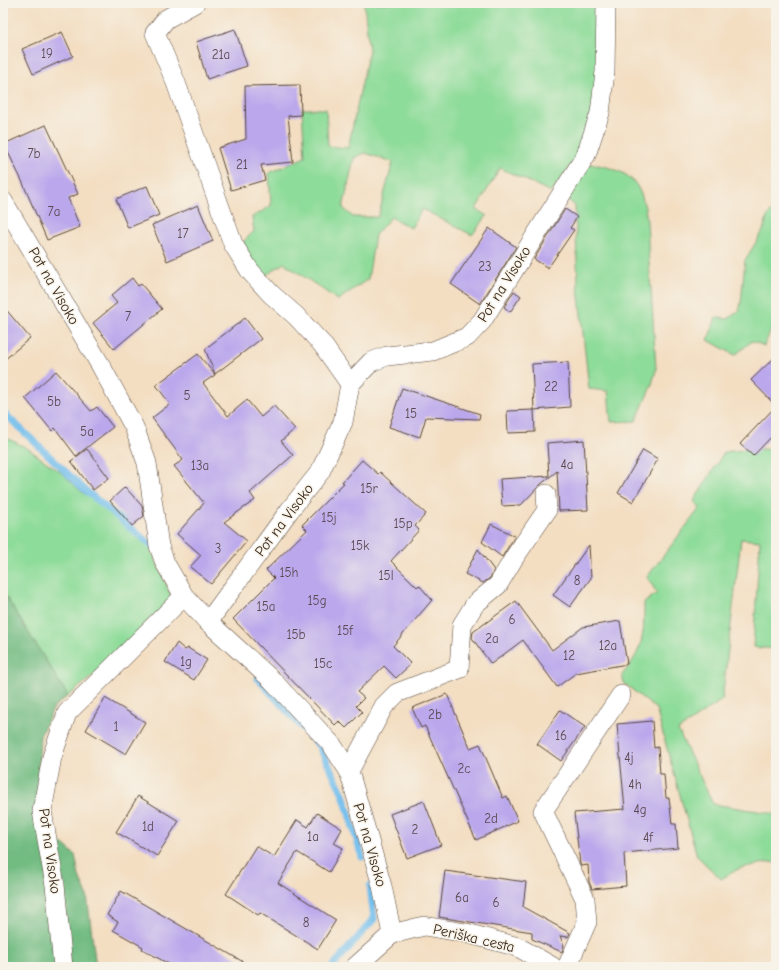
<svg xmlns="http://www.w3.org/2000/svg" width="779" height="970" viewBox="0 0 779 970" font-family="'Comic Neue',sans-serif">
  <style>
    .green { fill: #8edc9a; stroke: #64835c; fill-rule: evenodd }
    .forest { fill: #72bc82; stroke: #567350 }
    .lines { fill: none; stroke-linecap: round; stroke-linejoin: round }
    .stream { stroke: #73bfed; stroke-width: 7 }
    .building { fill: #baa7ec }
    .street-casing { stroke: #574537; stroke-width: 20 }
    .street { stroke: #fff; stroke-width: 19 }
    .labels { text-anchor: middle; dominant-baseline: central; stroke-width: 3; stroke-linejoin: round; paint-order: stroke }
    .number-label { font-size: 13px; fill: #5b4952 }
    .street-label { font-size: 15px; fill: #3b2a1e; stroke: #f7f3e8 }
  </style>
  <rect width="100%" height="100%" fill="#f7f3e8"/>
  <filter id="ink" filterUnits="userSpaceOnUse"><feTurbulence type="fractalNoise" baseFrequency=".025" numOctaves="2"/><feDisplacementMap in="SourceGraphic" scale="8" xChannelSelector="R" yChannelSelector="G"/><feConvolveMatrix kernelMatrix="1 2 1 2 8 2 1 2 1" color-interpolation-filters="sRGB"/></filter>
  <filter id="wash" filterUnits="userSpaceOnUse"><feTurbulence type="fractalNoise" baseFrequency=".012" numOctaves="4" result="noise"/><feDisplacementMap in="SourceGraphic" scale="16" xChannelSelector="R" yChannelSelector="G"/><feGaussianBlur stdDeviation="0.9" result="paint"/><feColorMatrix in="noise" values="0 0 0 0 0 0 0 0 0 0 0 0 0 0 0 0 0 1.4 0 .05"/><feComposite in="paint" operator="in"/></filter>
  <g filter="url(#wash)">
    <rect width="100%" height="100%" fill="#f3dec2"/>
    <g class="green">
      <path d="M 364,3 L 600,3 C 600,50 603,110 580,153 C 572,166 560,179 551,192 L 500,168 L 476,209 L 487,216 L 472,235 L 422,209 L 411,228 L 391,217 L 375,235 L 368,279 L 338,300 L 284,263 L 265,276 L 251,260 L 243,242 L 254,231 L 252,217 L 271,206 L 269,173 L 305,157 L 302,109 L 326,109 L 328,146 L 348,148 L 369,50 ZM 365,153 L 393,162 L 378,217 L 353,217 L 343,208 L 354,158 Z"/>
      <path d="M 588,164 C 603,165 625,170 635,183 C 650,204 647,238 649,263 C 652,299 654,335 656,370 L 652,384 L 636,421 L 611,422 L 608,391 L 589,389 L 578,287 L 575,206 L 565,197 Z"/>
      <path d="M 773,209 L 776,209 L 776,319 L 764,346 L 752,341 L 735,355 L 708,340 L 716,317 L 728,319 L 739,311 L 741,303 L 745,260 L 763,231 L 767,217 Z"/>
      <path d="M 3,436 L 27,448 L 63,474 L 83,493 L 105,506 L 149,545 L 172,598 L 99,671 L 68,696 L 3,592 Z"/>
      <path d="M 750,449 L 776,449 L 776,649 L 753,647 L 760,541 L 741,539 L 722,700 L 678,730 L 713,804 L 776,814 L 776,863 L 771,862 L 740,868 L 721,879 L 697,856 L 656,709 L 624,683 L 622,675 C 644,649 644,635 644,603 L 657,593 L 647,577 L 700,508 L 694,501 L 724,452 Z"/>
    </g>
    <g class="forest">
      <path d="M 3,592 L 68,696 L 54,707 L 40,736 L 38,786 L 56,967 L 3,967 Z"/>
      <path d="M 54,842 L 63,844 L 75,855 L 79,876 L 87,895 L 96,967 L 70,967 Z"/>
    </g>
    <g class="lines">
      <g class="stream">
        <path d="M 3,412 L 84,489 L 155,548"/>
        <path d="M 258,679 L 319,746 L 343,794 L 362,857"/>
        <path d="M 332,967 L 374,919 L 370,886"/>
      </g>
    </g>
    <g id="blocks">
      <g class="building">
        <path d="M 235,29 L 247,66 L 207,79 L 196,42 Z"/>
        <path d="M 62,32 L 73,56 L 33,74 L 22,49 Z"/>
        <path d="M 300,85 L 301,115 L 288,116 L 293,162 L 261,165 L 265,180 L 231,190 L 218,148 L 246,139 L 245,86 Z"/>
        <path d="M 46,125 L 78,194 L 68,198 L 80,227 L 47,240 L 22,181 L 4,144 Z"/>
        <path d="M 147,186 L 159,215 L 128,228 L 116,199 Z"/>
        <path d="M 198,205 L 213,241 L 167,261 L 152,225 Z"/>
        <path d="M 565,209 L 577,217 L 570,228 L 574,230 L 548,268 L 534,259 Z"/>
        <path d="M 489,228 L 516,247 L 480,304 L 451,284 Z"/>
        <path d="M 132,278 L 138,286 L 141,284 L 162,309 L 114,349 L 93,323 L 117,303 L 111,296 Z"/>
        <path d="M 514,291 L 521,296 L 510,312 L 504,307 Z"/>
        <path d="M 3,306 L 30,338 L 3,361 Z"/>
        <path d="M 245,318 L 261,339 L 215,374 L 205,349 Z"/>
        <path d="M 198,354 L 215,375 L 203,383 L 228,416 L 247,400 L 261,417 L 274,406 L 295,429 L 281,441 L 293,455 L 250,493 L 255,500 L 224,522 L 247,541 L 211,584 L 190,567 L 201,555 L 177,534 L 204,503 L 174,466 L 183,460 L 152,418 L 170,404 L 156,385 Z"/>
        <path d="M 776,356 L 776,406 L 751,380 Z"/>
        <path d="M 568,362 L 570,407 L 534,410 L 532,364 Z"/>
        <path d="M 56,371 L 91,411 L 97,407 L 113,427 L 76,456 L 55,428 L 52,431 L 25,398 Z"/>
        <path d="M 402,388 L 480,414 L 479,419 L 426,417 L 420,437 L 389,427 Z"/>
        <path d="M 776,406 L 776,432 L 753,456 L 740,444 Z"/>
        <path d="M 534,410 L 535,432 L 508,433 L 507,411 Z"/>
        <path d="M 584,440 L 588,510 L 559,511 L 557,471 L 540,485 L 521,505 L 502,506 L 500,479 L 549,476 L 547,443 Z"/>
        <path d="M 87,449 L 109,478 L 93,490 L 71,461 Z"/>
        <path d="M 643,450 L 658,459 L 633,502 L 618,493 Z"/>
        <path d="M 362,460 L 378,474 L 380,472 L 426,514 L 415,526 L 419,530 L 391,561 L 417,587 L 419,585 L 432,600 L 393,646 L 411,664 L 396,678 L 384,666 L 357,692 L 364,698 L 356,706 L 362,712 L 346,728 L 339,721 L 335,725 L 233,619 L 274,578 L 266,570 L 307,530 L 302,525 L 344,483 L 342,482 Z"/>
        <path d="M 125,487 L 142,506 L 144,516 L 132,526 L 110,501 Z"/>
        <path d="M 491,524 L 515,536 L 502,557 L 482,542 Z"/>
        <path d="M 589,545 L 591,578 L 570,607 L 553,595 Z"/>
        <path d="M 478,549 L 494,570 L 490,578 L 483,583 L 465,574 Z"/>
        <path d="M 516,601 L 552,650 L 583,627 L 620,621 L 627,664 L 576,673 L 557,687 L 523,640 L 491,664 L 472,638 L 473,632 Z"/>
        <path d="M 177,643 L 185,650 L 188,648 L 207,660 L 194,680 L 165,662 Z"/>
        <path d="M 447,694 L 470,748 L 480,744 L 503,798 L 507,796 L 518,821 L 476,840 L 425,726 L 421,728 L 412,708 Z"/>
        <path d="M 105,698 L 145,722 L 126,754 L 86,730 Z"/>
        <path d="M 560,710 L 585,727 L 561,761 L 537,744 Z"/>
        <path d="M 652,721 L 654,748 L 658,747 L 660,774 L 664,774 L 666,798 L 669,798 L 672,824 L 676,824 L 678,848 L 624,853 L 626,886 L 592,889 L 589,882 L 588,865 L 581,866 L 580,864 L 574,813 L 625,809 L 617,724 Z"/>
        <path d="M 138,796 L 179,821 L 157,856 L 116,832 Z"/>
        <path d="M 424,801 L 441,845 L 407,858 L 390,814 Z"/>
        <path d="M 317,813 L 342,829 L 334,843 L 343,848 L 329,872 L 297,852 L 278,883 L 336,920 L 318,949 L 260,913 L 258,915 L 226,894 L 256,846 L 274,857 L 297,820 L 308,827 Z"/>
        <path d="M 445,871 L 526,882 L 523,907 L 570,933 L 568,937 L 560,936 L 564,946 L 562,952 L 532,939 L 532,932 L 439,917 Z"/>
        <path d="M 121,891 L 252,967 L 174,967 L 142,949 L 143,947 L 113,930 L 118,922 L 107,915 Z"/>
      </g>
    </g>
  </g>
  <g filter="url(#ink)">
    <use href="#blocks" fill-opacity="0" stroke="#574537" stroke-width="1"/>
    <g class="lines">
      <g class="street-casing">
        <g id="street">
          <path d="M 195,3 L 166,19 L 155,33 L 176,83 L 233,244 L 250,271 L 271,294 L 296,316 L 322,344 L 350,384"/>
          <path d="M 3,201 L 101,366 L 134,427 L 147,463 L 159,546 L 165,563 L 184,596 L 208,622"/>
          <path d="M 349,771 L 384,706 L 397,693 L 459,669 L 462,625 L 475,604 L 498,585 L 514,558 L 547,510 L 546,494"/>
          <path d="M 392,934 L 382,886 L 349,771 L 332,745 L 272,680 L 208,622 L 289,511 L 320,472 L 343,422 L 350,384 L 371,362 L 387,356 L 433,351 L 467,337 L 482,321 L 586,155 L 600,113 L 605,72 L 606,3"/>
          <path d="M 63,967 L 55,885 L 42,811 L 52,757 L 67,713 L 184,596"/>
          <path d="M 355,967 L 392,934 L 424,926 L 466,933 L 518,947 L 553,967"/>
          <path d="M 567,967 L 587,922 L 585,899 L 543,811 L 621,695"/>
        </g>
      </g>
      <use href="#street" class="street"/>
    </g>
  </g>
  <g class="labels">
    <g class="number-label">
      <text x="47" y="53">19</text>
      <text x="221" y="54">21a</text>
      <text x="34" y="153">7b</text>
      <text x="242" y="164">21</text>
      <text x="54" y="211">7a</text>
      <text x="183" y="233">17</text>
      <text x="485" y="266">23</text>
      <text x="128" y="316">7</text>
      <text x="551" y="386">22</text>
      <text x="187" y="395">5</text>
      <text x="54" y="401">5b</text>
      <text x="411" y="413">15</text>
      <text x="87" y="431">5a</text>
      <text x="567" y="464">4a</text>
      <text x="200" y="465">13a</text>
      <text x="369" y="488">15r</text>
      <text x="329" y="517">15j</text>
      <text x="403" y="523">15p</text>
      <text x="360" y="545">15k</text>
      <text x="218" y="548">3</text>
      <text x="289" y="572">15h</text>
      <text x="386" y="575">15l</text>
      <text x="577" y="580">8</text>
      <text x="317" y="600">15g</text>
      <text x="266" y="606">15a</text>
      <text x="512" y="619">6</text>
      <text x="345" y="630">15f</text>
      <text x="296" y="634">15b</text>
      <text x="492" y="638">2a</text>
      <text x="608" y="645">12a</text>
      <text x="569" y="655">12</text>
      <text x="186" y="661">1g</text>
      <text x="323" y="663">15c</text>
      <text x="435" y="714">2b</text>
      <text x="116" y="726">1</text>
      <text x="561" y="735">16</text>
      <text x="629" y="757">4j</text>
      <text x="464" y="768">2c</text>
      <text x="635" y="784">4h</text>
      <text x="640" y="809">4g</text>
      <text x="491" y="818">2d</text>
      <text x="148" y="826">1d</text>
      <text x="415" y="829">2</text>
      <text x="313" y="836">1a</text>
      <text x="648" y="837">4f</text>
      <text x="462" y="897">6a</text>
      <text x="496" y="902">6</text>
      <text x="306" y="922">8</text>
    </g>
    <g class="street-label">
      <text transform="translate(504 284) rotate(-58)">Pot na Visoko</text>
      <text transform="translate(54 286) rotate(60)">Pot na Visoko</text>
      <text transform="translate(284 520) rotate(-53)">Pot na Visoko</text>
      <text transform="translate(370 845) rotate(74)">Pot na Visoko</text>
      <text transform="translate(50 851) rotate(82)">Pot na Visoko</text>
      <text transform="translate(474 938) rotate(13)">Periška cesta</text>
    </g>
  </g>
  <rect width="779" height="970" fill="none" stroke="#f7f3e8" stroke-width="16"/>
</svg>
